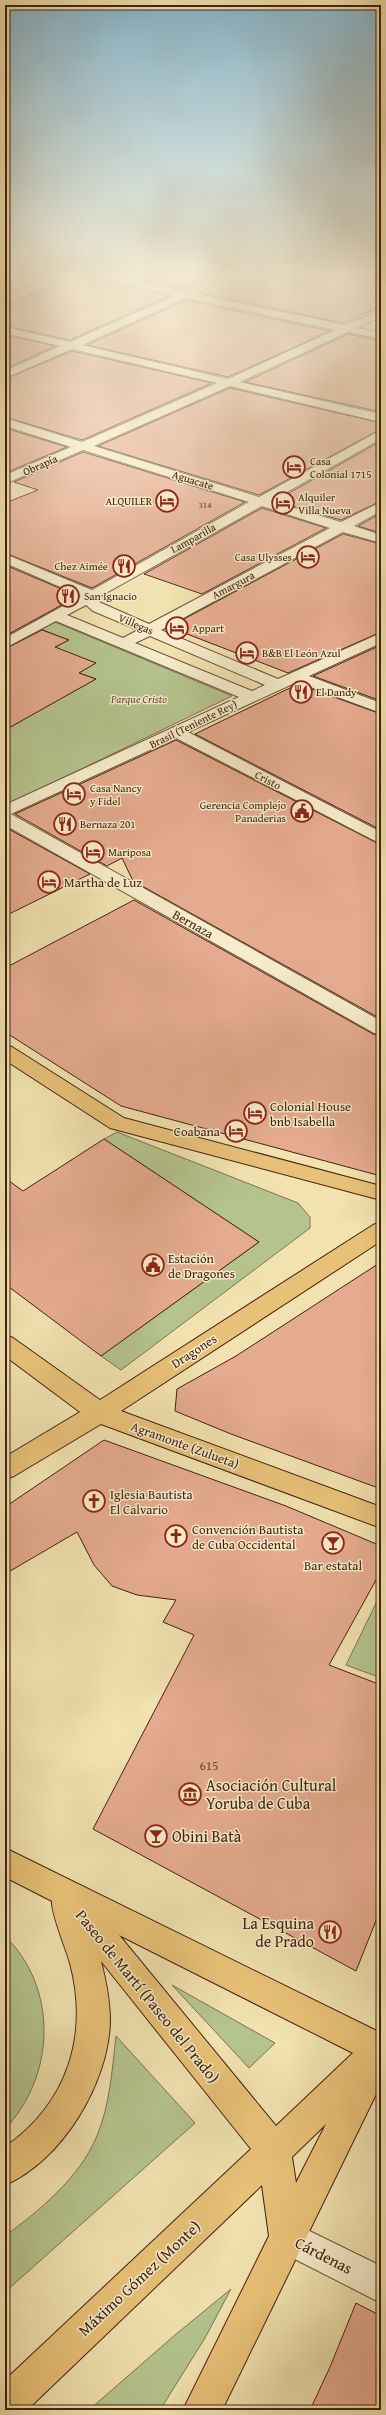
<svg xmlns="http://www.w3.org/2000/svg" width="386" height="2415" viewBox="0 0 386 2415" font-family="'Gentium Book Plus',serif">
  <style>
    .green { fill: #b5c48f; stroke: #7c7350 }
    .building { fill: #e5ab90; stroke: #422210 }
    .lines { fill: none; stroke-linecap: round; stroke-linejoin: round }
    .minor-casing { stroke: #6e5238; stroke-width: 2 }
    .major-casing { stroke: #422210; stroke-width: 2 }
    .minor { fill: #f6eccb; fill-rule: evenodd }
    .major { fill: #e8c178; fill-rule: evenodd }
    .labels { text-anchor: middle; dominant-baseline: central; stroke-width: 3; stroke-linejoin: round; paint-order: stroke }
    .far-number-label { font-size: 9px; fill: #6b4430 }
    .far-poi-label { font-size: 11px; fill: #422210; stroke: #f6eccb; text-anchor: start }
    .far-street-label { font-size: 11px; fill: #422210; stroke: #f6eccb }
    .far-park-label { font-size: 11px; font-style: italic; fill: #5f4a30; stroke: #f6eccb }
    .poi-label { font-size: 13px; fill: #422210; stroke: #f6eccb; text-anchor: start }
    .street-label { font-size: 13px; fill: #422210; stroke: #f6eccb }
    .near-number-label { font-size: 13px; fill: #6b4430 }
    .near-poi-label { font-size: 16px; fill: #422210; stroke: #f6eccb; text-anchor: start }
    .near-street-label { font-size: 16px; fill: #422210; stroke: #f6eccb }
  </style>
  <rect width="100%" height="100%" fill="#f1e2af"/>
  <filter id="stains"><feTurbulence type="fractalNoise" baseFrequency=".005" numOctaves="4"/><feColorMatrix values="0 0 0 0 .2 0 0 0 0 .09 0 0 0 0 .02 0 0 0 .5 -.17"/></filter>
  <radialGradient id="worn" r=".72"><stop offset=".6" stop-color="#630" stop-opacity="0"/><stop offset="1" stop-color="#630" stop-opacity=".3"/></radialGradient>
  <g class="green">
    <path d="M 55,622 L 232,696 L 5,806 L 5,730 L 96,679 L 79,673 L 95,663 L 55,648 L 68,640 L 41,629 Z"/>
    <path d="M 117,1132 L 298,1203 L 310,1217 L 310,1228 L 121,1370 L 101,1356 L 259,1242 L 104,1139 Z"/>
    <path d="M 381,1593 L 381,1678 L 346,1665 Z"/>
    <path d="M 5,1936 C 58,1988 56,2075 5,2129 Z"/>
    <path d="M 172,1985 L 275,2043 L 249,2068 Z"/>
    <path d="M 116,2036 L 195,2123 L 5,2292 L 5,2236 C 39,2211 79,2178 96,2138 C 110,2106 112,2070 116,2036 Z"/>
    <path d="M 231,2289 L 205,2338 L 160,2410 L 89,2410 L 175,2335 Z"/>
  </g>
  <g class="building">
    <path d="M 5,275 L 54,275 L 5,296 Z"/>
    <path d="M 73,275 L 86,275 L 169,296 L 70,340 L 5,326 L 5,306 Z"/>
    <path d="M 117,275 L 216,275 L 184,289 Z"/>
    <path d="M 235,275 L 381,275 L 381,306 L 343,323 L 201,293 Z"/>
    <path d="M 186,300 L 330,331 L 228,377 L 87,345 Z"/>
    <path d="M 348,334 L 381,341 L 381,412 L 245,382 Z"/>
    <path d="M 5,335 L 55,346 L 5,369 Z"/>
    <path d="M 72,351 L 212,383 L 82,440 L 5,417 L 5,379 Z"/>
    <path d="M 230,388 L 381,423 L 381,429 L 259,495 L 98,446 Z"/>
    <path d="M 5,428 L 67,447 L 5,473 Z"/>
    <path d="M 381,441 L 381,501 L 341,520 L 275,501 Z"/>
    <path d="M 83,452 L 245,502 L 92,588 L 5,553 L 5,503 L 38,490 L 14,482 Z"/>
    <path d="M 262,508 L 326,528 L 202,594 L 144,574 Z"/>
    <path d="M 381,513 L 381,533 L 358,526 Z"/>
    <path d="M 343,534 L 381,544 L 381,632 L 288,673 L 169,627 Z"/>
    <path d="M 5,565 L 78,596 L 5,636 Z"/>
    <path d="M 42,630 L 69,640 L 55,647 L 96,663 L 79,673 L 96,679 L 5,730 L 5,649 Z"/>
    <path d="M 381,645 L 381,701 L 313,676 Z"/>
    <path d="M 298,684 L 381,714 L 381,830 L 195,734 Z"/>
    <path d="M 176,740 L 381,845 L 381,1019 L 133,881 L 122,858 L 107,866 L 15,814 Z"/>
    <path d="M 5,827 L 90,874 L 5,916 Z"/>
    <path d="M 134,900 L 373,1034 L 381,1036 L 381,1176 L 121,1106 L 5,1032 L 5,968 Z"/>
    <path d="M 104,1139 L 259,1242 L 101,1356 L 5,1284 L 5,1178 L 23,1191 Z"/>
    <path d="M 381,1262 L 381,1489 L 231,1434 L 175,1411 L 177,1389 L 236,1356 Z"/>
    <path d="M 104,1440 L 286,1506 L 381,1546 L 381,1571 L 329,1665 L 381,1685 L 381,1908 L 356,1971 L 93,1829 L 194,1635 L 163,1622 L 176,1600 L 137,1595 L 112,1586 L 94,1565 L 77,1532 L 5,1574 L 5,1507 Z"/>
    <path d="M 356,2303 L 381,2316 L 381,2410 L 310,2410 L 330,2367 Z"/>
  </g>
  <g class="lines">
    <g class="minor-casing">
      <g id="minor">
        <path d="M 58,275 L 72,275 L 5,305 L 5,298 Z"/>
        <path d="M 87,275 L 108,275 L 184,291 L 220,275 L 234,275 L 196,294 L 345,325 L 381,310 L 381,317 L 358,328 L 381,333 L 381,339 L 348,332 L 240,382 L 381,414 L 381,422 L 230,386 L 94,446 L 259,497 L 381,430 L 381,439 L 271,501 L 341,522 L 381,502 L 381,511 L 354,526 L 381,535 L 381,543 L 343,532 L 161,630 L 278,679 L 381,633 L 381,643 L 309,676 L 381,703 L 381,713 L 297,682 L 188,732 L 381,832 L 381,844 L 176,738 L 11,814 L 381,1021 L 381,1035 L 374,1033 L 5,825 L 5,805 L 239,697 L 56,621 L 5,648 L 5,638 L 81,596 L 5,563 L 5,554 L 92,590 L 249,502 L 83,450 L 5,484 L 5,475 L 71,447 L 5,426 L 5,418 L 82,442 L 217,383 L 72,349 L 5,378 L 5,371 L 60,346 L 5,333 L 5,327 L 70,342 L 174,296 ZM 186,298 L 335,330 L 228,379 L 82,345 ZM 262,506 L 330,528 L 149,624 L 99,602 L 99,597 ZM 86,605 L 93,611 L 138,630 L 123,638 L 67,615 ZM 150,636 L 265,685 L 252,691 L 135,643 Z"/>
        <path d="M 287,2220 L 381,2266 L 381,2303 L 275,2249 L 270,2237 L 275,2225 Z"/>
      </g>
    </g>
    <g class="major-casing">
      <g id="major">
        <path d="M 5,1045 L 12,1047 L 124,1118 L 381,1186 L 381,1200 L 110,1128 L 5,1060 Z"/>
        <path d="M 381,1222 L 381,1241 L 121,1411 L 381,1507 L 381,1528 L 101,1424 L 14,1476 L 5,1479 L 5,1457 L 80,1412 L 5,1356 L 5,1335 L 13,1338 L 100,1400 L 373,1225 Z"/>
        <path d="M 5,1848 L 381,2033 L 381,2084 L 222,2410 L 183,2410 L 269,2236 L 262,2185 L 27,2410 L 5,2410 L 5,2380 L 251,2149 L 101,1961 C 106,1981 110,2000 110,2021 C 109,2082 62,2161 5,2185 L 5,2147 C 68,2103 89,2035 70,1963 C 66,1949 51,1913 52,1901 L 5,1877 ZM 119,1935 L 353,2053 L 276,2126 ZM 326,2124 L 296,2183 L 292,2157 Z"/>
      </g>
    </g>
    <use href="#minor" class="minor"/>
    <use href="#major" class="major"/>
  </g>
  <linearGradient id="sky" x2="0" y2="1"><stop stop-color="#89b8d0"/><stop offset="0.45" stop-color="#f9f2db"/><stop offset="1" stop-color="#f9f2db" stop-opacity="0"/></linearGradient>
  <rect width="386" height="613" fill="url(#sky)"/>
  <defs>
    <g id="hotel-ring" transform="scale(1.15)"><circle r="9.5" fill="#f6eccb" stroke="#8f2418" stroke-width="1.5"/><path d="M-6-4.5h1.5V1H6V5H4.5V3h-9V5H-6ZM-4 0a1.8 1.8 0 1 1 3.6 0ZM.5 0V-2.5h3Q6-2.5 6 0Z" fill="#8f2418"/></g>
    <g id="restaurant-ring" transform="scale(1.15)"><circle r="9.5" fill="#f6eccb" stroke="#8f2418" stroke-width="1.5"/><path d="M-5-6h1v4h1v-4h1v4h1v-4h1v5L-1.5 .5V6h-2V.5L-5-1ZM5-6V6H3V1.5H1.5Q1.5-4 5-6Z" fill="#8f2418"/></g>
    <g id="civic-ring" transform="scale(1.15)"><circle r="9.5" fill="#f6eccb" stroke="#8f2418" stroke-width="1.5"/><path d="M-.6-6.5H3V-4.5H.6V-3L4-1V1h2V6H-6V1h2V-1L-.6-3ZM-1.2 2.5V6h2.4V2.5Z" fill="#8f2418"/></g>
    <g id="church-ring" transform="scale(1.15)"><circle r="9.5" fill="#f6eccb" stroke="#8f2418" stroke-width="1.5"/><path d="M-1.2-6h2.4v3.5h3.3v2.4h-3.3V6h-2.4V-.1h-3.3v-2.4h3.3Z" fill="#8f2418"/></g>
    <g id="bar-ring" transform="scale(1.15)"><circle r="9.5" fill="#f6eccb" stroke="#8f2418" stroke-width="1.5"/><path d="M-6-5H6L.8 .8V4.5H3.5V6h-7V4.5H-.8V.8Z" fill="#8f2418"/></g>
    <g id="museum-ring" transform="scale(1.15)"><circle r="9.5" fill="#f6eccb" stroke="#8f2418" stroke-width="1.5"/><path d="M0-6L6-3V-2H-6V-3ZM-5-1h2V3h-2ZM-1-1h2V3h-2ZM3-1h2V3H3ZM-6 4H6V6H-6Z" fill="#8f2418"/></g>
  </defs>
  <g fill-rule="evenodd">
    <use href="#hotel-ring" x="294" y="467"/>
    <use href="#hotel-ring" x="167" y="501"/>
    <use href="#hotel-ring" x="283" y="503"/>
    <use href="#hotel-ring" x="308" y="557"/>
    <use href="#restaurant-ring" x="124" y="566"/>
    <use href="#restaurant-ring" x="68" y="596"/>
    <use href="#hotel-ring" x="177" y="628"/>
    <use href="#hotel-ring" x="247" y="653"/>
    <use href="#restaurant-ring" x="301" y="692"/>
    <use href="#hotel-ring" x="74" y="794"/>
    <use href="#civic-ring" x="302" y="811"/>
    <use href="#restaurant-ring" x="65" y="824"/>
    <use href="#hotel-ring" x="93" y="852"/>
    <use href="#hotel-ring" x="49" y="882"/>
    <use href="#hotel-ring" x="255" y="1113"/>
    <use href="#hotel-ring" x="236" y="1131"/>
    <use href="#civic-ring" x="153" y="1265"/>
    <use href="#church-ring" x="94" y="1501"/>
    <use href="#church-ring" x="176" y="1536"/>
    <use href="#bar-ring" x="333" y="1543"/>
    <use href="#museum-ring" x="190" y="1794"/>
    <use href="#bar-ring" x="156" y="1836"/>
    <use href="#restaurant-ring" x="330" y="1932"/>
  </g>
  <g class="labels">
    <g class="far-number-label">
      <text x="205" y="504">314</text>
    </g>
    <g class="far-poi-label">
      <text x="310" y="461">Casa<tspan x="310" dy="13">Colonial 1715</tspan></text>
      <text x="298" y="497">Alquiler<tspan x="298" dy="13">Villa Nueva</tspan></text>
      <text x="152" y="501" text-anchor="end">ALQUILER</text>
      <text x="292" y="557" text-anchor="end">Casa Ulysses</text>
      <text x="108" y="566" text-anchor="end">Chez Aimée</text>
      <text x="84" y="596">San Ignacio</text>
      <text x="192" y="628">Appart</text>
      <text x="262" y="653">B&amp;B El León Azul</text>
      <text x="316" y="692">El Dandy</text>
      <text x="90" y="788">Casa Nancy<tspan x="90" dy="13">y Fidel</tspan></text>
      <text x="286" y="805" text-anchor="end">Gerencia Complejo<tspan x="286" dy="13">Panaderias</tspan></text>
      <text x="80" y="824">Bernaza 201</text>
      <text x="108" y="852">Mariposa</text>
    </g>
    <g class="far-street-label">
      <text transform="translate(40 465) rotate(-24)">Obrapía</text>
      <text transform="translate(193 480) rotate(17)">Aguacate</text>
      <text transform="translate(193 538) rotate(-29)">Lamparilla</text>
      <text transform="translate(233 585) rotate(-28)">Amargura</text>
      <text transform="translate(136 624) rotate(23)">Villegas</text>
      <text transform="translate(193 724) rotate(-26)">Brasil (Teniente Rey)</text>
      <text transform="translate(268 780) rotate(27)">Cristo</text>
    </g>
    <g class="far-park-label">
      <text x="139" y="699">Parque Cristo</text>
    </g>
    <g class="poi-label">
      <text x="64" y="882">Martha de Luz</text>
      <text x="270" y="1106">Colonial House<tspan x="270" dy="15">bnb Isabella</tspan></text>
      <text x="220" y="1131" text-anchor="end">Coabana</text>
      <text x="168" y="1258">Estación<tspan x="168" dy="15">de Dragones</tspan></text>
      <text x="110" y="1494">Iglesia Bautista<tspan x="110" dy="15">El Calvario</tspan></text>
      <text x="192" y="1529">Convención Bautista<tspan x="192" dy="15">de Cuba Occidental</tspan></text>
      <text x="333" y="1565" text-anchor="middle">Bar estatal</text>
    </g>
    <g class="street-label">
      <text transform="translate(193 924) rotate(29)">Bernaza</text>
      <text transform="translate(194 1351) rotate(-33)">Dragones</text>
      <text transform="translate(185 1445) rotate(20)">Agramonte (Zulueta)</text>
    </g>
    <g class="near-number-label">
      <text x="209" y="1765">615</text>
    </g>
    <g class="near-poi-label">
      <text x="206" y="1785">Asociación Cultural<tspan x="206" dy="18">Yoruba de Cuba</tspan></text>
      <text x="172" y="1836">Obini Batà</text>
      <text x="314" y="1923" text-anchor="end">La Esquina<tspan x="314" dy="18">de Prado</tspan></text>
    </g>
    <g class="near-street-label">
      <text transform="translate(148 1996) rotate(51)">Paseo de Martí (Paseo del Prado)</text>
      <text transform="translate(324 2255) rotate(27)">Cárdenas</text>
      <text transform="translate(139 2278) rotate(-43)">Máximo Gómez (Monte)</text>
    </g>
  </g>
  <rect width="386" height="2415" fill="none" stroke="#f1e2af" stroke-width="20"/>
  <rect x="6" y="6" width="374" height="2403" fill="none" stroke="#422210" stroke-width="2"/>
  <rect x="10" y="10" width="366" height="2395" fill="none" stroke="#422210"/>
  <rect width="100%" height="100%" filter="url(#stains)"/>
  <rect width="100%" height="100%" fill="url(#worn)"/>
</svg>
